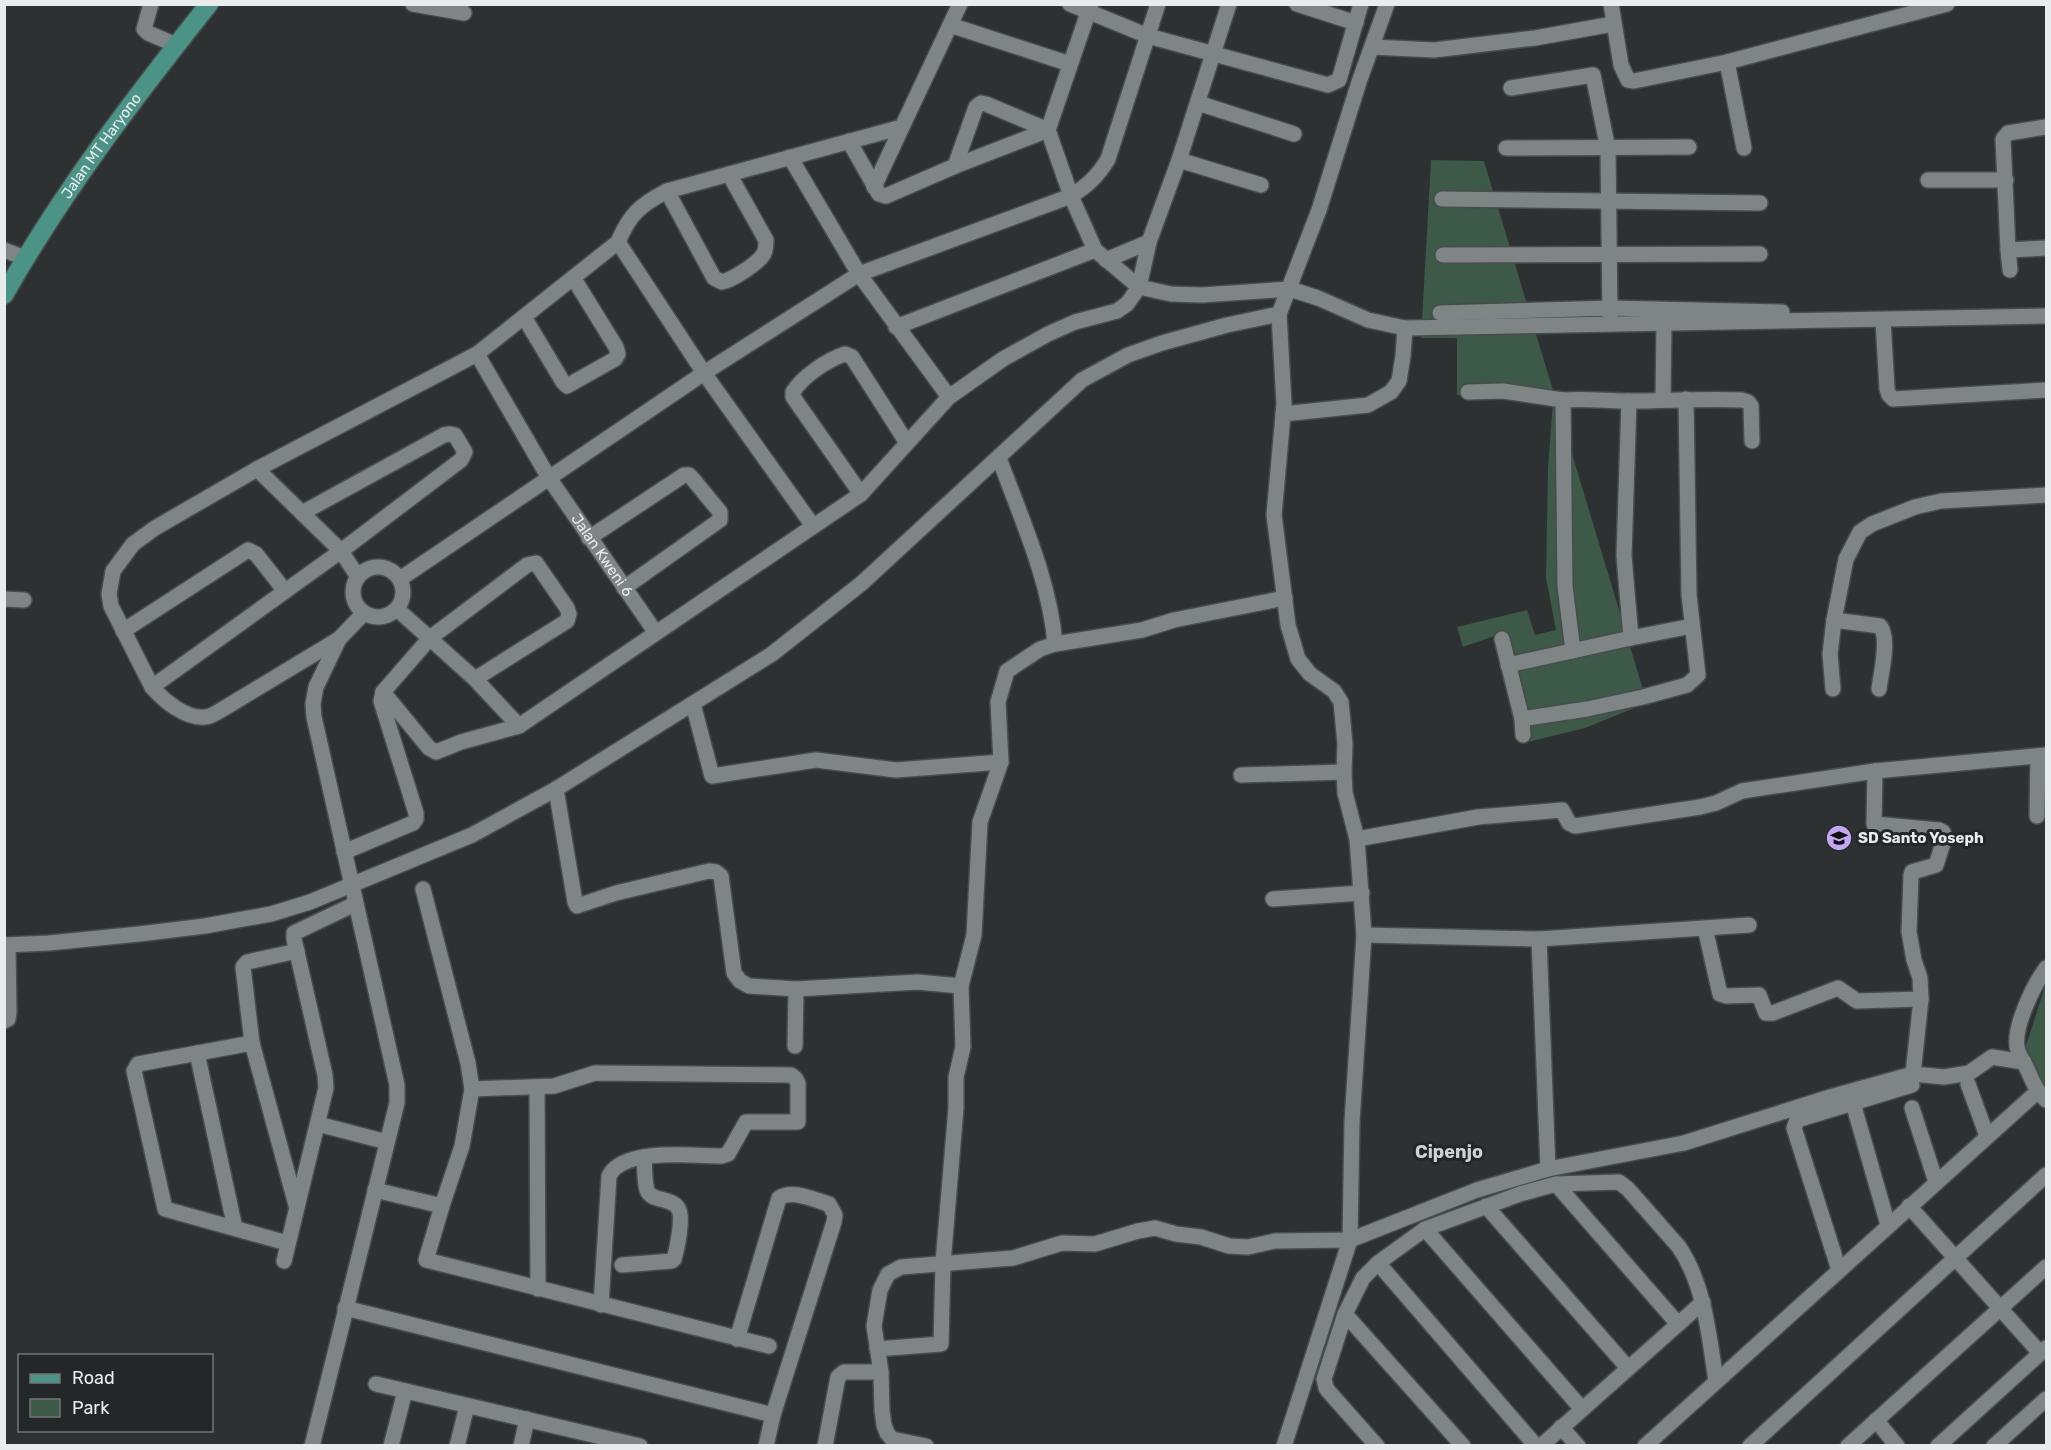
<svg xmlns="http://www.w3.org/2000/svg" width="2051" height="1450" viewBox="0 0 2051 1450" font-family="Rubik,sans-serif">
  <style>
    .green { fill: #3d5948 }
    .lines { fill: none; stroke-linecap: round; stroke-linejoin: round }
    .minor-casing { stroke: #484c4c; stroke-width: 18 }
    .major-casing { stroke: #484c4c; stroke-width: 21 }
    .minor { stroke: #7f8484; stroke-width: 15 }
    .major { stroke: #4a9386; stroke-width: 18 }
    .labels { text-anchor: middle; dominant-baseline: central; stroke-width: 6; stroke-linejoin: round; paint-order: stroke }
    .street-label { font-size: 15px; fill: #e9ecec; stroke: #232727 }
    .poi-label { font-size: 15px; font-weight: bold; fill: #e9ecec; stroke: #232727; text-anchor: start }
    .quarter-label { font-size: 18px; font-weight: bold; fill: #cdd2d2; stroke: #232727 }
  </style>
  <rect width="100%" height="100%" fill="#2d3131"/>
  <g class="green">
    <path d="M 1431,160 L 1484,161 L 1647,703 L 1585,728 L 1524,743 L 1500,634 L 1463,647 L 1457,627 L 1527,610 L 1535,635 L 1556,630 L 1546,578 L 1548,467 L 1553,402 L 1536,399 L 1457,395 L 1457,338 L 1421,338 Z"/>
    <path d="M 2046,983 L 2046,1089 L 2020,1065 Z"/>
  </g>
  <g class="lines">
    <g class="minor-casing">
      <g id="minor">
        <path d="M 151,4 L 144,29 L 148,33 L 176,45"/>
        <path d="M 413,4 L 464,13"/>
        <path d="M 1070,4 L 1148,36 L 1328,85 L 1339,80 L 1361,4"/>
        <path d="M 1297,4 L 1356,23"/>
        <path d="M 1611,4 L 1621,65 L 1628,80 L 1634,81 L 1727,62 L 1947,4"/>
        <path d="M 950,25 L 1070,64"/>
        <path d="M 1372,47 L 1434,50 L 1535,38 L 1613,24"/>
        <path d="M 1727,62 L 1744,148"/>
        <path d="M 1511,88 L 1593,75 L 1608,149 L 1610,315"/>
        <path d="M 1198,103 L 1294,134"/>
        <path d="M 849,141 L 879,194 L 886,196 L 955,166 L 1048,130 L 1091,4"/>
        <path d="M 1506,148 L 1689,147"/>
        <path d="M 790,157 L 859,274 L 949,397"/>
        <path d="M 1179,160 L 1261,185"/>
        <path d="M 955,166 L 976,107 L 981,103 L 986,104 L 1048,130 L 1071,196 L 1095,250 L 1139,287 L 1171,294 L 1202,295 L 1290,289 L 1318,298 L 1368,320 L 1405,328 L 2046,316"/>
        <path d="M 1928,180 L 2006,180"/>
        <path d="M 874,187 L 902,127"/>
        <path d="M 667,191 L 714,278 L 722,282 C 732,280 757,264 763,255 C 766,251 766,245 766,240 L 729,174"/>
        <path d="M 1442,199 L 1760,203"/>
        <path d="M 618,242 L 704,373 L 813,526"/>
        <path d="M 4,250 L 25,258"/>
        <path d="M 2008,250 L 2046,248"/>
        <path d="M 1443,255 L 1760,254"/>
        <path d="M 1106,260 L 1149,242"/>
        <path d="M 2010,270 L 2008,250 L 2003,139 L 2008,133 L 2046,127"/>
        <path d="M 1440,313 L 1611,308 L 1782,312"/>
        <path d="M 524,317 L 563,382 L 567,386 L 615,359 L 618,354 L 616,347 L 574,279"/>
        <path d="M 1883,320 L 1887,389 L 1889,395 L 1893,399 L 2046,390"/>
        <path d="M 896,327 L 1095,250"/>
        <path id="s1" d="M 477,354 L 549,478 L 656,633"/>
        <path d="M 1468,392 L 1503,391 L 1563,400 L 1565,586 L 1573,651"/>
        <path d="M 1563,400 C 1585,398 1607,401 1629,401 C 1667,401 1704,398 1742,400 L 1748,402 L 1751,406 L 1752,441"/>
        <path d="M 1663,400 L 1664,324"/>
        <path d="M 1629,401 L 1624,556 L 1631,638 L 1692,626"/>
        <path d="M 1283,414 L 1368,405 L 1391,392 L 1399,381 L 1403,356 L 1405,328"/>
        <path d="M 999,458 C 1021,518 1050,581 1055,644"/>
        <path d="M 257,469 L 341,551 L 358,577"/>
        <path d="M 861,494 L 793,397 L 793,392 C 803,376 827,360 845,354 L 852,357 L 907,443"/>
        <path d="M 589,538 L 684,475 L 689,475 L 692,478 L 720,512 L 720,520 L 624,588"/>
        <circle cx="378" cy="592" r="25"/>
        <path d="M 400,579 L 704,373 L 859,274 L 1071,196 C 1087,186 1098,176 1108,159 L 1158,4"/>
        <path d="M 4,599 L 24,600"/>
        <path d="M 397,609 L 475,679 L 519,726"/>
        <path d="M 123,631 L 248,550 L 256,554 L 285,591"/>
        <path d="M 339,639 L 223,709 C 218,712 211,717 205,717 C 186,719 164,701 152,687 L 111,606 L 109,594 L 113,571 L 133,544 L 155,528 L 257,469 L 477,354 L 618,242 C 630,214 640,205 667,191 L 902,127 L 960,4"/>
        <path d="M 1502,639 L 1522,719 L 1523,735"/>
        <path d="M 1508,665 L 1631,638"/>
        <path d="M 152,687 L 341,551 L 461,460 L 465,452 L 455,435 L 450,434 L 444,435 L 302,513"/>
        <path d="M 1833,689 L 1830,654 L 1834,620"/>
        <path d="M 1879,689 C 1881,673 1890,638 1880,626 L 1834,620 L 1846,559 L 1860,532 L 1872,524 L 1915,507 L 1941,501 L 2046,495"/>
        <path d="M 383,692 L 429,748 L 436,752 L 461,742 L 519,726 L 861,494 L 949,397 L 1003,359 L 1048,334 L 1075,322 L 1117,311 L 1127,304 L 1139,287 L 1149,242 L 1179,160 L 1229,4"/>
        <path d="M 693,704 L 712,776 L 816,760 L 896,770 L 1001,762"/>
        <path d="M 1522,719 L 1587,709 L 1643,697 L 1687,685 L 1698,675 L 1689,595 L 1686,399"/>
        <path d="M 1241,775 L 1344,772"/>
        <path d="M 556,789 L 575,902 L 577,906 L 616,893 L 709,871 L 716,872 L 721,876 L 734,973 L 740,981 L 749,986 L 796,989 L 917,982 L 961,986"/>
        <path d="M 2037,816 L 2038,756"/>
        <path d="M 1357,839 L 1478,817 L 1562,810 L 1569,823 L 1575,826 L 1700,807 L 1716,803 L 1742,791 L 1875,771"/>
        <path d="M 344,852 L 413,823 L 416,819 L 416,813 L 381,701 L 383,692 L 430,638 L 527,565 L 536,563 L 567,608 L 569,614 L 567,621 L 475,679"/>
        <path d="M 1273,899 L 1362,893"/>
        <path d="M 1705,928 L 1720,994 L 1726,996 L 1759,995 L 1766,1013 L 1773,1013 L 1838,988 L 1857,1001 L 1921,999"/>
        <path d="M 1364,935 L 1539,939 L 1749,925"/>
        <path d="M 1539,939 L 1548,1169"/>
        <path d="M 4,945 L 49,943 L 139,934 L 205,926 L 271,914 L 310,902 L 472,835 L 556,789 L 772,654 L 862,583 L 1082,380 L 1128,355 L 1162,343 L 1227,325 L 1279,314"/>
        <path d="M 2046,968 C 2034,985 2011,1030 2018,1051 C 2021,1059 2026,1066 2029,1073 C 2034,1084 2037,1092 2046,1100"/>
        <path d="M 4,1021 L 8,1019 L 9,1013 L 8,945"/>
        <path d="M 252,1043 L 138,1064 L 134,1071 L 165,1209 L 287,1243"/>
        <path d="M 795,1046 L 796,989"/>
        <path d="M 197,1053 L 235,1228"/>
        <path d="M 1913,1074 L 1921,999 L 1920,978 L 1914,960 L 1909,932 L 1911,875 L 1912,872 L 1936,865 L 1945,837 L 1943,832 L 1939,830 L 1874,824 L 1875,771 L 2046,755"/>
        <path d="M 1968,1084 L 1987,1136"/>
        <path d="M 537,1087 L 538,1289"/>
        <path d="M 472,1089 L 554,1086 L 595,1073 L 791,1075 L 795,1078 L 798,1083 L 798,1122 L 746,1122 L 728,1154 L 722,1156 C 694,1156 623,1147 609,1176 L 601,1305"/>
        <path d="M 1853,1103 L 1888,1225"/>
        <path d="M 1912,1108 L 1936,1182"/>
        <path d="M 318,1124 L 387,1142"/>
        <path d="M 1556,1184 L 1678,1324"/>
        <path d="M 375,1190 L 442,1206 L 462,1146 L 472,1089 L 468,1063 L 423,889"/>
        <path d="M 296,1205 L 252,1043 L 243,967 L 247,962 L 297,951"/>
        <path d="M 442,1206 L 426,1260 L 769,1346"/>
        <path d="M 1486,1206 L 1628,1368"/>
        <path d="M 1909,1206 L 2040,1353"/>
        <path d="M 1425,1229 L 1582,1409"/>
        <path d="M 284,1261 L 326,1088 L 325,1075 L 294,939 L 294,933 L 355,904"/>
        <path d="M 1378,1263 L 1536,1446"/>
        <path d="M 622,1265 L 672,1261 L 674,1259 C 677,1249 684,1216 678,1208 C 671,1197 651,1202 647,1190 C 644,1180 645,1167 644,1157"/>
        <path d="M 1839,1270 L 1794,1128 L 1797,1120 L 1912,1085"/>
        <path d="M 345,1308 L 773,1415"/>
        <path d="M 1345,1314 L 1463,1446"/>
        <path d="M 737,1339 L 779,1198 C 793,1189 814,1200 829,1204 L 835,1215 L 834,1222 L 773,1415 L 766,1446"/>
        <path d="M 877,1349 L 941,1344 L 943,1263 L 956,1108 L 956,1077 L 963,1047 L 961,986 L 974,935 L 980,822 L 1001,762 L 998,702 L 1007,671 L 1040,649 L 1055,644 L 1142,630 L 1174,620 L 1285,598"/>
        <path d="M 376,1384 L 640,1446"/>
        <path d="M 1876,1420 L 1897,1446"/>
        <path d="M 1561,1427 L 1578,1446"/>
        <path d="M 312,1446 L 397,1103 L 397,1085 L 314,717 L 313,704 L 316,687 L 339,639 L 364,613"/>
        <path d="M 391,1446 L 405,1391"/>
        <path d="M 457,1446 L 467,1406"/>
        <path d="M 521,1446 L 527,1419"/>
        <path d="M 825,1446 L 838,1377 L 844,1372 L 881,1372"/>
        <path d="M 926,1446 L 892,1439 L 887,1433 L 884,1425 L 882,1411 L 881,1372 L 874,1326 L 880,1290 L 888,1274 L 901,1267 L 1013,1258 L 1062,1243 L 1095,1244 L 1138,1231 L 1155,1228 L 1176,1234 L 1201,1237 L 1229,1246 L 1248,1247 L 1275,1241 L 1350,1240 L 1477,1190 L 1548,1169 L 1684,1143 L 1830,1097 L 1913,1074 L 1944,1077 L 1969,1073 L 1992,1057 L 2024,1062"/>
        <path d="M 1284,1446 L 1350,1240 L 1352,1122 L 1364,935 L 1357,839 L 1345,793 L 1344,772 L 1345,744 L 1341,702 L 1334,691 L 1310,674 L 1298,659 L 1288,625 L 1274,515 L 1284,404 L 1279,314 L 1319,210 L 1359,82 L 1387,4"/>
        <path d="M 1377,1446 L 1330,1393 L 1326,1388 L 1324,1379 L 1345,1314 L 1363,1278 L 1378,1263 L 1425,1229 L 1520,1194 L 1556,1184 L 1619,1182 L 1628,1189 L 1679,1247 C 1705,1286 1709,1336 1716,1381"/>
        <path d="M 1541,1446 L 1703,1302"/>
        <path d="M 1645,1446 L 2037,1092"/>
        <path d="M 1750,1446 L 2046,1175"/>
        <path d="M 1848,1446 L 2046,1267"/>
        <path d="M 1938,1446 L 2046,1348"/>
        <path d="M 1994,1446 L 2046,1399"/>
      </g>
    </g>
    <g class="major-casing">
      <g id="major">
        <path id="s2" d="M 4,295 C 63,191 135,97 209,4"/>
      </g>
    </g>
    <use href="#minor" class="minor"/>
    <use href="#major" class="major"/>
  </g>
  <defs>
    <g id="school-disc" transform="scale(1.35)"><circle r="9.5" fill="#c3a7f2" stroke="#232727"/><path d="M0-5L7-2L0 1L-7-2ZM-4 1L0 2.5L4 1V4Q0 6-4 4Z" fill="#111"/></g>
  </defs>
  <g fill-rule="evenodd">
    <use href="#school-disc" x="1839" y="838"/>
  </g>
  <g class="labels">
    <g class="street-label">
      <text stroke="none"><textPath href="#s2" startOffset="178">Jalan MT Haryono</textPath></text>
      <text stroke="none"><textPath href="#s1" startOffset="237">Jalan Kweni 6</textPath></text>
    </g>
    <g class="poi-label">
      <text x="1858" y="838">SD Santo Yoseph</text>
    </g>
    <g class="quarter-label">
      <text x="1449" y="1152">Cipenjo</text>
    </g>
  </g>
  <rect width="2051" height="1450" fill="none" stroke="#e9ecec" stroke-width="12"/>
  <rect x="18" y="1354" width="195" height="78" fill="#232727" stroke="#727676" stroke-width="1.5"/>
  <rect x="30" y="1374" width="30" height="9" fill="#4a9386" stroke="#727676" stroke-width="1.5"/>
  <text x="72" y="1384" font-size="18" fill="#e9ecec">Road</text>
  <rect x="30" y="1399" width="30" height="18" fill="#3d5948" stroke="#727676" stroke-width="1.5"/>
  <text x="72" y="1414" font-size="18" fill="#e9ecec">Park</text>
</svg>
